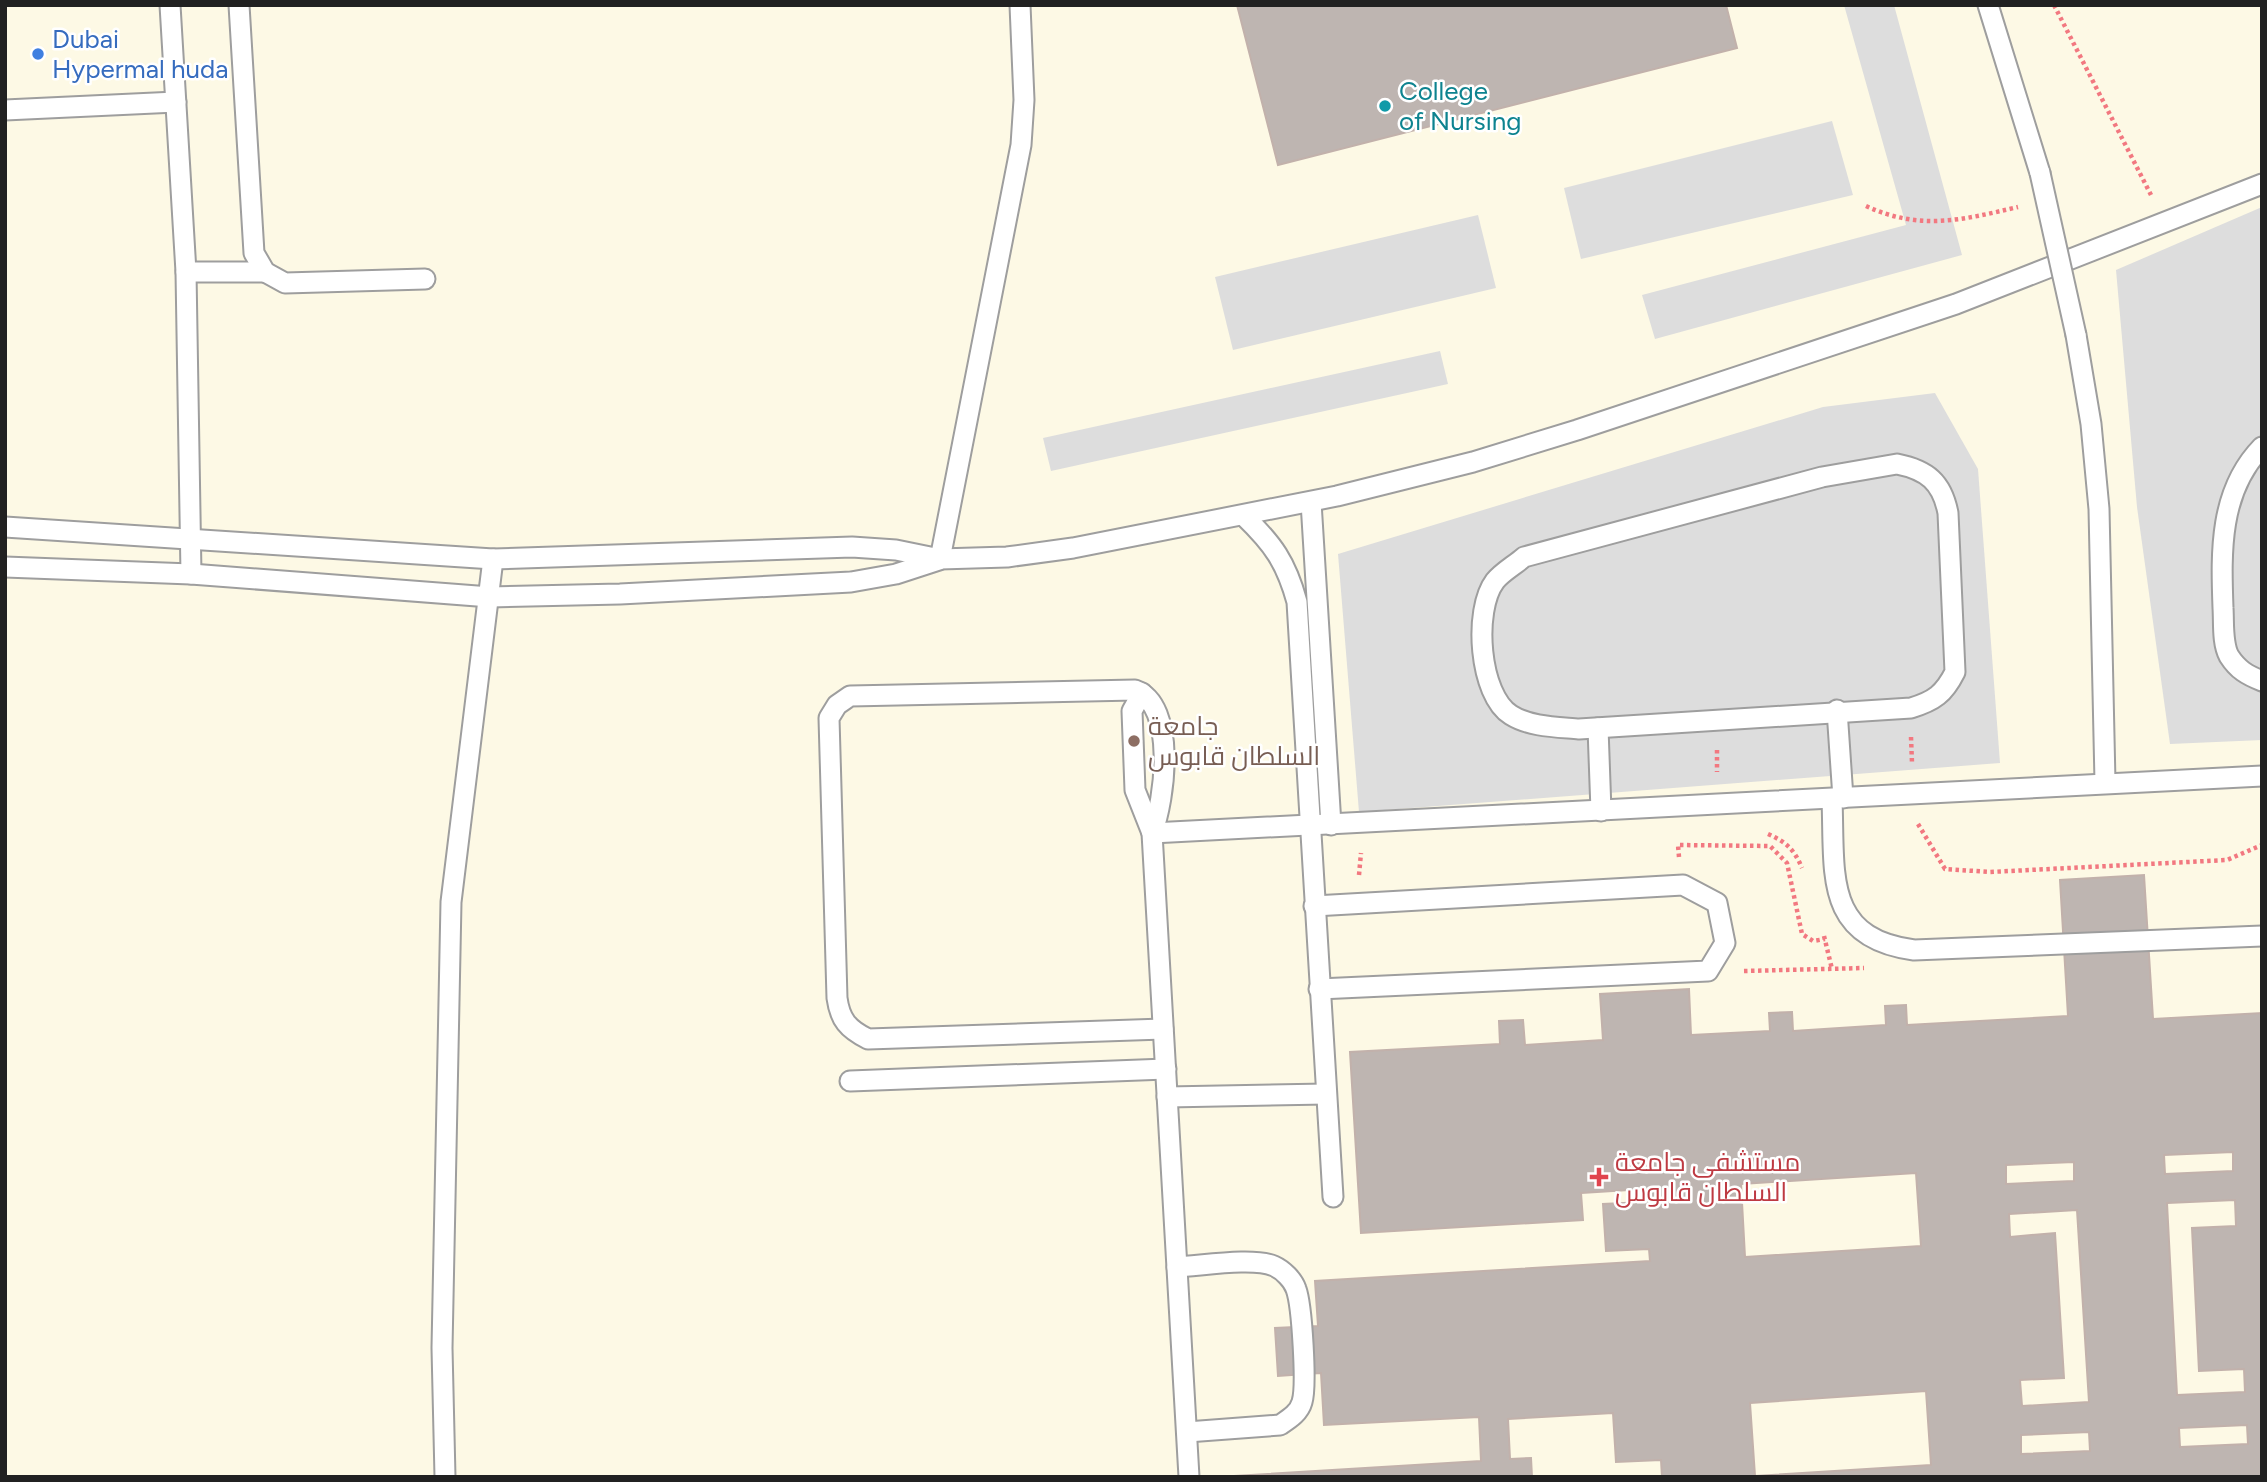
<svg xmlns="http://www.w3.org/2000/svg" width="2267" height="1482" viewBox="0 0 2267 1482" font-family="Figtree,Cairo,sans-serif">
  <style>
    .education { fill: #fdf9e5 }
    .parking { fill: #ddd }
    .building { fill: #beb5b1; stroke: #c2b1ab; stroke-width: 2; fill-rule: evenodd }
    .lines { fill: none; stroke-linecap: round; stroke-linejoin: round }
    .lane-casing { stroke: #9e9e9e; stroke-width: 23 }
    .path { stroke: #f27880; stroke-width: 4.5; stroke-dasharray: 3.5 3.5; stroke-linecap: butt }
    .lane { stroke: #fff; stroke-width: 19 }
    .lane-bridge-casing { stroke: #9e9e9e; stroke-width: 23; stroke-linecap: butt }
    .lane-bridge { stroke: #fff; stroke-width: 19 }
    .shop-dot { fill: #3f7fe0; stroke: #fff; stroke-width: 2.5 }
    .culture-dot { fill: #0f9aa8; stroke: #fff; stroke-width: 2.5 }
    .education-dot { fill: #8d6e63; stroke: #fff; stroke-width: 2.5 }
    .health-dot { fill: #e0444e; stroke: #fff; stroke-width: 2.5 }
    .labels { text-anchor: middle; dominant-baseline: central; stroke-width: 5; stroke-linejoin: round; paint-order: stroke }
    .shop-label { font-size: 26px; fill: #366cbe; stroke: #fff; text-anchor: start }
    .culture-label { font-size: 26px; fill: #0d838f; stroke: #fff; text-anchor: start }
    .education-label { font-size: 26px; fill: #785e54; stroke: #fff; text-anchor: start }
    .health-label { font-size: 26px; fill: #be3a42; stroke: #fff; text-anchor: start }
  </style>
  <rect width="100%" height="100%" fill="#f1ece8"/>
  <rect class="education" x="5" y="5" width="2257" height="1472"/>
  <g class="parking">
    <path d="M 1844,5 L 1894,5 L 1962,255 L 1655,339 L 1642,295 L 1906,225 Z"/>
    <path d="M 1832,121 L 1853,195 L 1581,259 L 1564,188 Z"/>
    <path d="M 2262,207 L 2262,740 L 2170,744 L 2137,507 L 2116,270 Z"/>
    <path d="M 1478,215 L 1496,288 L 1233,350 L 1215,277 Z"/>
    <path d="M 1440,351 L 1448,384 L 1051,471 L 1043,438 Z"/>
    <path d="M 1935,393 L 1978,469 L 2000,763 L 1359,812 L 1338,554 L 1823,407 Z"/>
  </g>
  <g class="building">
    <path d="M 1237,5 L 1726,5 L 1737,48 L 1278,165 Z"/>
    <path d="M 2144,875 L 2153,1019 L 2262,1013 L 2262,1477 L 1662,1477 L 1661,1460 L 1616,1462 L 1613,1413 L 1508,1419 L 1510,1459 L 1531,1458 L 1532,1477 L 1217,1477 L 1481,1461 L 1479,1417 L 1324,1425 L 1321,1373 L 1278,1376 L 1275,1328 L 1318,1326 L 1315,1281 L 1650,1261 L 1649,1249 L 1606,1251 L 1603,1204 L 1645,1202 L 1645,1189 L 1581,1193 L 1583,1220 L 1361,1233 L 1350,1052 L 1500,1044 L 1499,1021 L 1523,1020 L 1525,1045 L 1603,1040 L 1600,994 L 1689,989 L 1691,1035 L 1770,1031 L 1769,1013 L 1792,1012 L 1793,1031 L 1886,1025 L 1885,1006 L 1906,1005 L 1907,1025 L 2068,1016 L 2060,880 ZM 2233,1152 L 2233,1171 L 2165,1174 L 2164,1155 ZM 2074,1162 L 2074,1181 L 2006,1184 L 2006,1165 ZM 1916,1173 L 1921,1246 L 1745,1257 L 1741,1184 ZM 2235,1200 L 2236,1226 L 2192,1228 L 2199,1371 L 2244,1369 L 2245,1392 L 2177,1395 L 2167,1203 ZM 2077,1210 L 2089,1402 L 2022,1406 L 2020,1380 L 2064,1378 L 2055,1233 L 2010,1237 L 2009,1214 ZM 1926,1391 L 1931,1465 L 1755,1476 L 1750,1403 ZM 2247,1425 L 2248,1444 L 2180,1447 L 2179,1428 ZM 2089,1432 L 2090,1451 L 2021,1454 L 2021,1435 Z"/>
  </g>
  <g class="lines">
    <g class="lane-casing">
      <g id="lane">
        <path d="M 170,5 L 186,272 L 191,574"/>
        <path d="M 239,5 L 254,253 L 265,272 L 285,283 L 425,279"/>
        <path d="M 1988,5 L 2040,173"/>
        <path d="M 5,110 L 176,102"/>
        <path d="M 186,272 L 265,272"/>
        <path d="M 2076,335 L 2091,424 L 2099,509 L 2105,782"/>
        <path d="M 2262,447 C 2219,491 2221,552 2223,608 C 2224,623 2222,643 2229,656 C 2238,670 2247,675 2262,681"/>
        <path d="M 1897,464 C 1927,470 1942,482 1948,513 L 1955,672 C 1944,694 1934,701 1911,708 L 1579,729 C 1557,727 1530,727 1511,715 C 1479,695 1473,610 1495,581 C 1502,572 1515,565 1524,557 L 1822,477 Z"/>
        <path d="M 1311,502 L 1331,825"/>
        <path d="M 1244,516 C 1273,544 1286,562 1297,602 L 1333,1197"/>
        <path d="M 5,527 L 493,559 L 852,547 L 896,550 L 940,559 L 1007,557 L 1073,548 L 1337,496 L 1473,462 L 1577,430 L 1956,304 L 2262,184"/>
        <path d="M 940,559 L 1021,145 L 1024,100 L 1020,5"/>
        <path d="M 5,567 L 191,574 L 490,597 L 620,594 L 851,582 L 896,574 L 939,560"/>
        <path d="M 1142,693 L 1132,711 L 1135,790 L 1152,833 L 1189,1477"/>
        <path d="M 1837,710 L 1843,798"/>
        <path d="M 1598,728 L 1601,811"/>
        <path d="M 1832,800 C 1835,873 1823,938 1914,950 L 2262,936"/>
        <path d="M 1152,833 L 2262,776"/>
        <path d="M 1152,833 C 1165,800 1177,705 1135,690 L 850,696 L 837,705 L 829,718 L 837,998 C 840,1020 848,1029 868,1039 L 1163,1029"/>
        <path d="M 1314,906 L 1683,885 L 1717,903 L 1725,943 L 1708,971 L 1319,989"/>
        <path d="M 850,1081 L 1166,1069"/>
        <path d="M 1167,1097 L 1326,1094"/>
        <path d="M 1177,1267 C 1201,1266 1253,1257 1274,1266 C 1283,1270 1293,1280 1296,1289 C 1302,1305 1307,1386 1302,1402 C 1299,1413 1289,1419 1280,1425 L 1187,1432"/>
        <path d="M 445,1477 L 442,1348 L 451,902 L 493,559"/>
      </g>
    </g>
    <g class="path">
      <path d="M 2054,5 L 2151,195"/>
      <path d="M 1866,206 C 1920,231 1962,220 2018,207"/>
      <path d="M 1911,737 L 1912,763"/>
      <path d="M 1717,750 L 1717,772"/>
      <path d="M 1918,824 L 1945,869 L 1990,872 L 2227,860 L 2262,845"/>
      <path d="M 1768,834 C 1786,842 1794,849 1802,868"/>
      <path d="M 1679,857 L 1678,845 L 1770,846 L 1787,863 L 1802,934 L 1813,941 L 1825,939"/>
      <path d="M 1359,875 L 1361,853"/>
      <path d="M 1824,936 L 1832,969"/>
      <path d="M 1744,971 L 1864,968"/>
    </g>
    <use href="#lane" class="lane"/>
    <g class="lane-bridge-casing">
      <path id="lane-bridge" d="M 2040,173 L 2076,335"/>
    </g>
    <use href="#lane-bridge" class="lane-bridge"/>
  </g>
  <circle class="shop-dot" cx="38" cy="54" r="7"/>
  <circle class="culture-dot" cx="1385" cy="106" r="7"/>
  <circle class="education-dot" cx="1134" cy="741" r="7"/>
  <path class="health-dot" d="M1595.5 1166.5h7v7h7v7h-7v7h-7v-7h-7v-7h7z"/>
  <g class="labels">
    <g class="shop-label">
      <text x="52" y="39">Dubai<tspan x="52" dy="30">Hypermal huda</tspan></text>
    </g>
    <g class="culture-label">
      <text x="1399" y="91">College<tspan x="1399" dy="30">of Nursing</tspan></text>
    </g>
    <g class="education-label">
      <text x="1148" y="726">جامعة<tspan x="1148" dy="30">السلطان قابوس</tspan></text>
    </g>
    <g class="health-label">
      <text x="1615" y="1162">مستشفى جامعة<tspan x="1615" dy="30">السلطان قابوس</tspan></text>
    </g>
  </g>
  <rect width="2267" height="1482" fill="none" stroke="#212121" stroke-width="14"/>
</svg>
